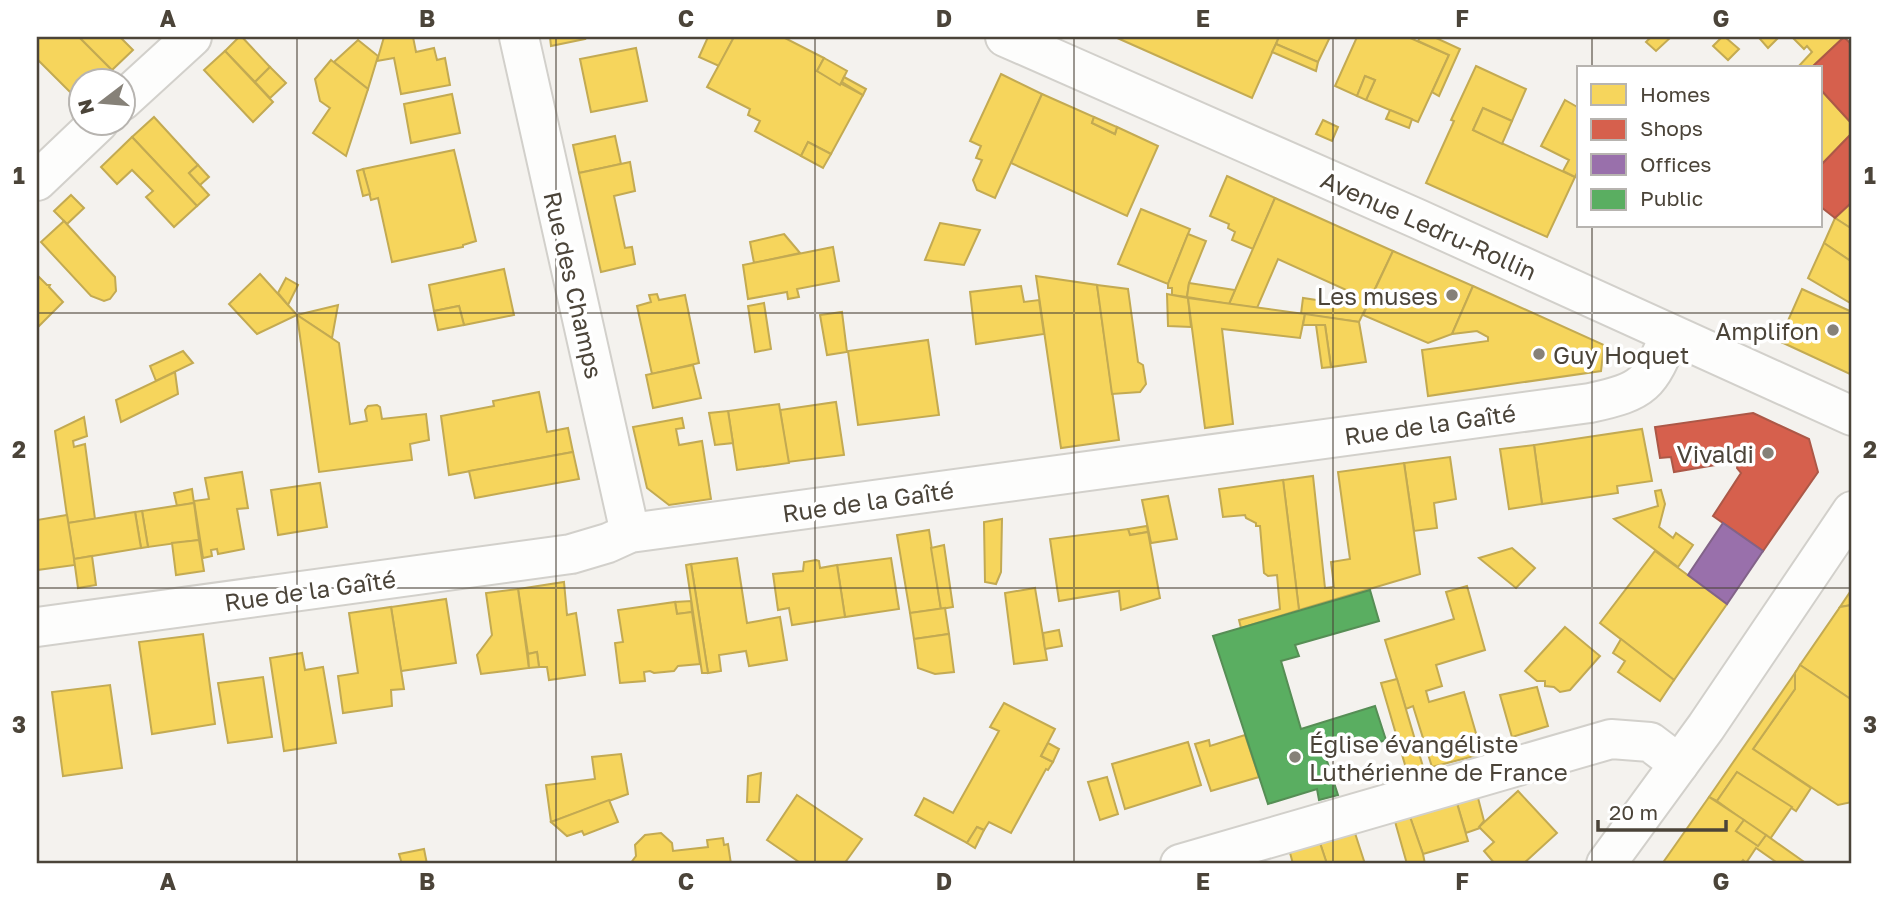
<svg xmlns="http://www.w3.org/2000/svg" width="1889" height="901" viewBox="0 0 1889 901" font-family="'Golos Text',sans-serif">
  <style>
    .homes { fill: #f6d55c; stroke: #c3aa52; stroke-width: 2 }
    .shops { fill: #d6604d; stroke: #ac5847; stroke-width: 2 }
    .offices { fill: #9970ab; stroke: #826389; stroke-width: 2 }
    .public { fill: #5aae61; stroke: #568e55; stroke-width: 2 }
    .lines { fill: none; stroke-linecap: round; stroke-linejoin: round }
    .minor-casing { stroke: #d2d0cb; stroke-width: 42 }
    .minor { stroke: #fdfdfc; stroke-width: 38 }
    .grid { fill: none; stroke: #4b4439; stroke-width: 2; stroke-opacity: 0.55 }
    .poi-dot { fill: #868178; stroke: #fff; stroke-width: 2.5 }
    .labels { text-anchor: middle; dominant-baseline: central; stroke-width: 7; stroke-linejoin: round; paint-order: stroke }
    .street-label { font-size: 24px; fill: #4b4439; stroke: #fff }
    .poi-label { font-size: 24px; fill: #4b4439; stroke: #fff; text-anchor: end }
    .neatline { fill: none; stroke: #4b4439; stroke-width: 2.5 }
    .grid-label { font-size: 23px; text-anchor: middle; font-weight: bold; fill: #4b4439 }
  </style>
  <rect width="100%" height="100%" fill="#f4f2ee"/>
  <g class="homes">
    <path d="M 37,37 L 79,37 L 112,70 L 101,80 L 80,80 L 79,101 L 37,59 Z"/>
    <path d="M 79,37 L 120,37 L 133,50 L 112,70 Z"/>
    <path d="M 239,37 L 242,37 L 270,67 L 255,82 L 225,51 Z"/>
    <path d="M 384,37 L 413,37 L 416,52 L 434,48 L 437,60 L 445,58 L 450,85 L 401,94 L 394,58 L 377,61 Z"/>
    <path d="M 550,37 L 584,37 L 585,39 L 551,46 Z"/>
    <path d="M 708,37 L 734,37 L 719,66 L 699,57 Z"/>
    <path d="M 734,37 L 783,37 L 824,58 L 817,71 L 863,95 L 831,154 L 808,142 L 801,156 L 755,131 L 760,121 L 748,115 L 750,109 L 707,87 Z"/>
    <path d="M 1115,37 L 1279,37 L 1252,98 Z"/>
    <path d="M 1279,37 L 1330,37 L 1318,62 L 1276,44 Z"/>
    <path d="M 1357,37 L 1408,37 L 1449,55 L 1418,122 L 1366,100 L 1375,80 L 1365,76 L 1357,96 L 1335,86 Z"/>
    <path d="M 1420,37 L 1434,37 L 1460,49 L 1439,96 L 1432,92 L 1449,55 L 1418,41 Z"/>
    <path d="M 1651,37 L 1671,37 L 1656,51 L 1646,42 Z"/>
    <path d="M 1722,37 L 1725,37 L 1739,49 L 1728,60 L 1713,46 Z"/>
    <path d="M 1763,37 L 1779,37 L 1768,48 L 1760,39 Z"/>
    <path d="M 1792,37 L 1844,37 L 1811,68 L 1797,68 L 1812,52 L 1807,46 L 1804,49 Z"/>
    <path d="M 358,40 L 378,56 L 368,89 L 334,62 Z"/>
    <path d="M 1276,44 L 1318,62 L 1316,71 L 1272,52 Z"/>
    <path d="M 636,48 L 647,101 L 591,112 L 580,59 Z"/>
    <path d="M 225,51 L 273,102 L 253,122 L 204,70 Z"/>
    <path d="M 824,58 L 847,71 L 840,85 L 817,71 Z"/>
    <path d="M 331,60 L 368,89 L 346,156 L 313,133 L 330,108 L 320,101 L 315,79 Z"/>
    <path d="M 1476,66 L 1526,89 L 1512,121 L 1483,108 L 1473,130 L 1575,177 L 1547,237 L 1426,183 L 1454,121 L 1451,120 Z"/>
    <path d="M 270,67 L 286,83 L 270,98 L 255,82 Z"/>
    <path d="M 1001,74 L 1042,94 L 995,198 L 977,190 L 973,180 L 982,160 L 976,158 L 981,146 L 970,141 Z"/>
    <path d="M 1365,76 L 1375,80 L 1366,100 L 1357,96 Z"/>
    <path d="M 844,77 L 866,89 L 863,95 L 842,82 Z"/>
    <path d="M 1821,90 L 1852,124 L 1852,133 L 1821,165 Z"/>
    <path d="M 452,94 L 460,133 L 411,143 L 404,104 Z"/>
    <path d="M 1042,94 L 1094,117 L 1092,123 L 1115,134 L 1117,127 L 1158,146 L 1127,216 L 1011,163 Z"/>
    <path d="M 1565,100 L 1579,108 L 1579,169 L 1575,177 L 1563,171 L 1569,160 L 1541,146 Z"/>
    <path d="M 1483,108 L 1512,121 L 1502,144 L 1473,130 Z"/>
    <path d="M 1390,110 L 1412,119 L 1409,128 L 1386,119 Z"/>
    <path d="M 154,117 L 198,165 L 189,173 L 209,195 L 197,206 L 132,137 Z"/>
    <path d="M 1094,117 L 1117,127 L 1115,134 L 1092,123 Z"/>
    <path d="M 1323,120 L 1338,127 L 1332,141 L 1316,134 Z"/>
    <path d="M 615,136 L 621,164 L 579,173 L 573,145 Z"/>
    <path d="M 132,137 L 197,206 L 174,227 L 146,197 L 153,191 L 132,170 L 117,184 L 101,167 Z"/>
    <path d="M 808,142 L 831,154 L 823,168 L 801,156 Z"/>
    <path d="M 454,150 L 476,241 L 463,245 L 463,247 L 392,262 L 378,198 L 371,200 L 363,169 Z"/>
    <path d="M 630,162 L 635,191 L 614,196 L 625,248 L 632,247 L 635,264 L 601,272 L 579,173 Z"/>
    <path d="M 198,165 L 209,177 L 200,185 L 189,173 Z"/>
    <path d="M 363,169 L 370,194 L 363,196 L 357,171 Z"/>
    <path d="M 1227,176 L 1275,198 L 1253,249 L 1232,240 L 1235,232 L 1228,228 L 1229,224 L 1210,216 Z"/>
    <path d="M 71,195 L 84,208 L 67,224 L 54,211 Z"/>
    <path d="M 1275,198 L 1393,251 L 1359,322 L 1301,314 L 1303,298 L 1349,305 L 1353,293 L 1278,259 L 1257,308 L 1229,304 Z"/>
    <path d="M 1852,202 L 1852,229 L 1835,218 Z"/>
    <path d="M 1141,209 L 1190,229 L 1168,284 L 1118,264 Z"/>
    <path d="M 1835,218 L 1852,229 L 1852,262 L 1824,243 Z"/>
    <path d="M 64,221 L 115,277 L 116,291 L 110,299 L 104,301 L 91,296 L 41,242 Z"/>
    <path d="M 940,223 L 980,230 L 964,265 L 925,260 Z"/>
    <path d="M 784,234 L 800,253 L 754,263 L 750,242 Z"/>
    <path d="M 1188,234 L 1206,241 L 1189,283 L 1187,297 L 1172,295 L 1172,288 L 1168,288 L 1168,284 Z"/>
    <path d="M 1824,243 L 1852,262 L 1852,304 L 1808,278 Z"/>
    <path d="M 833,247 L 839,281 L 797,289 L 799,297 L 788,299 L 787,292 L 748,299 L 743,265 Z"/>
    <path d="M 1393,251 L 1473,286 L 1452,334 L 1428,343 L 1363,315 Z"/>
    <path d="M 504,269 L 514,315 L 464,325 L 459,306 L 434,311 L 429,285 Z"/>
    <path d="M 260,274 L 297,315 L 257,334 L 229,304 Z"/>
    <path d="M 37,275 L 47,285 L 50,285 L 49,287 L 63,302 L 37,328 Z"/>
    <path d="M 1036,276 L 1097,285 L 1119,440 L 1061,448 Z"/>
    <path d="M 286,278 L 298,285 L 288,305 L 278,293 Z"/>
    <path d="M 1189,283 L 1235,290 L 1229,304 L 1187,297 Z"/>
    <path d="M 1097,285 L 1128,289 L 1138,362 L 1143,365 L 1146,384 L 1140,392 L 1112,394 Z"/>
    <path d="M 1021,286 L 1024,302 L 1039,300 L 1044,334 L 976,344 L 970,292 Z"/>
    <path d="M 1473,286 L 1604,345 L 1601,371 L 1428,396 L 1422,350 L 1488,341 L 1488,337 L 1477,331 L 1452,334 Z"/>
    <path d="M 1802,289 L 1852,312 L 1852,375 L 1779,341 Z"/>
    <path d="M 657,294 L 659,300 L 685,295 L 699,363 L 652,374 L 637,306 L 651,302 L 649,295 Z"/>
    <path d="M 1167,294 L 1188,298 L 1191,327 L 1168,326 Z"/>
    <path d="M 1188,298 L 1305,314 L 1300,338 L 1222,329 L 1233,424 L 1205,428 Z"/>
    <path d="M 764,303 L 771,349 L 755,352 L 748,306 Z"/>
    <path d="M 338,305 L 332,338 L 297,315 Z"/>
    <path d="M 459,306 L 464,325 L 438,330 L 434,311 Z"/>
    <path d="M 842,312 L 847,352 L 827,355 L 820,315 Z"/>
    <path d="M 1305,314 L 1359,322 L 1366,362 L 1331,367 L 1325,325 L 1303,325 Z"/>
    <path d="M 297,315 L 339,343 L 350,424 L 367,421 L 365,410 L 368,406 L 377,405 L 380,407 L 382,419 L 426,414 L 429,440 L 410,444 L 412,460 L 319,472 Z"/>
    <path d="M 1316,325 L 1325,325 L 1331,367 L 1322,368 Z"/>
    <path d="M 928,340 L 939,415 L 858,425 L 848,351 Z"/>
    <path d="M 183,351 L 193,363 L 156,381 L 150,366 Z"/>
    <path d="M 693,365 L 701,398 L 653,408 L 646,375 Z"/>
    <path d="M 175,372 L 178,394 L 121,422 L 116,400 Z"/>
    <path d="M 539,392 L 547,432 L 568,428 L 573,452 L 449,475 L 441,416 L 494,406 L 493,401 Z"/>
    <path d="M 836,402 L 844,455 L 788,462 L 780,410 Z"/>
    <path d="M 779,404 L 789,463 L 737,470 L 728,411 Z"/>
    <path d="M 728,411 L 733,443 L 715,445 L 709,413 Z"/>
    <path d="M 84,417 L 87,436 L 73,441 L 74,447 L 85,444 L 95,519 L 68,523 L 55,431 Z"/>
    <path d="M 682,418 L 684,428 L 676,429 L 679,445 L 702,441 L 711,499 L 669,505 L 647,488 L 633,427 Z"/>
    <path d="M 1642,429 L 1652,481 L 1617,486 L 1618,493 L 1542,504 L 1534,445 Z"/>
    <path d="M 1534,445 L 1542,504 L 1509,509 L 1500,449 Z"/>
    <path d="M 573,452 L 579,479 L 475,498 L 469,471 Z"/>
    <path d="M 1450,457 L 1456,499 L 1434,503 L 1437,528 L 1414,531 L 1404,463 Z"/>
    <path d="M 1404,463 L 1420,574 L 1299,610 L 1283,480 L 1313,476 L 1325,588 L 1334,587 L 1331,562 L 1350,559 L 1338,472 Z"/>
    <path d="M 242,472 L 248,508 L 237,509 L 244,549 L 218,554 L 217,549 L 211,550 L 212,556 L 203,558 L 194,501 L 209,499 L 205,478 Z"/>
    <path d="M 1283,480 L 1299,610 L 1241,628 L 1239,620 L 1280,609 L 1277,575 L 1268,576 L 1264,573 L 1260,526 L 1256,526 L 1256,523 L 1246,518 L 1245,515 L 1223,517 L 1219,489 Z"/>
    <path d="M 320,483 L 327,527 L 278,535 L 271,490 Z"/>
    <path d="M 192,489 L 194,503 L 177,506 L 174,493 Z"/>
    <path d="M 1661,490 L 1665,504 L 1659,527 L 1673,538 L 1676,533 L 1693,545 L 1678,567 L 1614,519 L 1658,506 L 1655,491 Z"/>
    <path d="M 1168,496 L 1177,539 L 1151,543 L 1142,500 Z"/>
    <path d="M 194,503 L 199,540 L 148,547 L 142,511 Z"/>
    <path d="M 142,511 L 148,547 L 141,548 L 135,512 Z"/>
    <path d="M 135,512 L 141,548 L 74,559 L 68,523 Z"/>
    <path d="M 67,515 L 75,565 L 37,570 L 37,520 Z"/>
    <path d="M 1002,519 L 1001,572 L 996,584 L 985,582 L 984,522 Z"/>
    <path d="M 1147,526 L 1148,532 L 1130,535 L 1128,529 Z"/>
    <path d="M 1128,529 L 1130,535 L 1148,532 L 1160,598 L 1121,610 L 1119,591 L 1059,601 L 1050,539 Z"/>
    <path d="M 929,530 L 941,609 L 910,613 L 897,535 Z"/>
    <path d="M 199,540 L 204,571 L 176,575 L 172,543 Z"/>
    <path d="M 944,545 L 953,607 L 941,609 L 931,548 Z"/>
    <path d="M 1512,548 L 1535,568 L 1516,588 L 1479,558 Z"/>
    <path d="M 1655,551 L 1727,604 L 1674,680 L 1600,623 Z"/>
    <path d="M 92,556 L 96,585 L 78,588 L 74,559 Z"/>
    <path d="M 737,558 L 747,623 L 780,617 L 787,660 L 749,666 L 746,651 L 719,655 L 721,671 L 708,673 L 691,564 Z"/>
    <path d="M 891,558 L 899,609 L 845,617 L 837,565 Z"/>
    <path d="M 816,560 L 819,561 L 820,568 L 837,565 L 845,617 L 792,625 L 789,608 L 778,610 L 773,574 L 803,571 L 804,562 Z"/>
    <path d="M 691,564 L 708,673 L 702,673 L 686,565 Z"/>
    <path d="M 564,582 L 567,615 L 576,613 L 585,675 L 549,680 L 547,667 L 539,667 L 537,652 L 528,654 L 518,589 Z"/>
    <path d="M 1467,586 L 1485,650 L 1436,665 L 1442,686 L 1426,691 L 1429,702 L 1464,692 L 1482,754 L 1432,767 L 1413,706 L 1406,709 L 1385,640 L 1454,619 L 1446,592 Z"/>
    <path d="M 1035,588 L 1047,660 L 1014,664 L 1005,593 Z"/>
    <path d="M 518,589 L 529,668 L 481,674 L 477,655 L 492,635 L 486,593 Z"/>
    <path d="M 1852,589 L 1852,605 L 1840,607 Z"/>
    <path d="M 446,599 L 456,663 L 401,671 L 391,607 Z"/>
    <path d="M 691,601 L 692,612 L 677,614 L 675,602 Z"/>
    <path d="M 675,602 L 677,614 L 692,612 L 700,664 L 678,666 L 674,671 L 654,673 L 650,671 L 644,672 L 645,681 L 620,683 L 615,643 L 623,642 L 618,610 Z"/>
    <path d="M 1852,605 L 1852,700 L 1800,665 L 1840,607 Z"/>
    <path d="M 391,607 L 404,689 L 391,690 L 392,706 L 343,713 L 338,676 L 358,673 L 349,613 Z"/>
    <path d="M 945,608 L 949,634 L 914,639 L 910,613 Z"/>
    <path d="M 1565,627 L 1600,656 L 1570,690 L 1560,692 L 1554,687 L 1545,686 L 1545,681 L 1537,681 L 1525,671 Z"/>
    <path d="M 1059,630 L 1062,646 L 1045,649 L 1043,633 Z"/>
    <path d="M 203,634 L 215,724 L 152,734 L 139,642 Z"/>
    <path d="M 949,634 L 954,672 L 935,674 L 918,668 L 914,639 Z"/>
    <path d="M 1621,639 L 1674,680 L 1660,701 L 1618,672 L 1625,661 L 1613,653 Z"/>
    <path d="M 537,652 L 539,667 L 529,668 L 528,654 Z"/>
    <path d="M 302,653 L 305,670 L 323,667 L 336,743 L 284,751 L 270,658 Z"/>
    <path d="M 1800,665 L 1852,700 L 1852,802 L 1838,805 L 1753,749 L 1795,689 L 1795,673 Z"/>
    <path d="M 1795,673 L 1795,689 L 1753,749 L 1811,788 L 1796,811 L 1737,772 L 1717,801 L 1709,797 Z"/>
    <path d="M 263,677 L 272,737 L 228,743 L 218,683 Z"/>
    <path d="M 1397,679 L 1424,770 L 1408,775 L 1381,683 Z"/>
    <path d="M 110,685 L 122,768 L 63,776 L 52,692 Z"/>
    <path d="M 1537,687 L 1548,726 L 1512,737 L 1500,695 Z"/>
    <path d="M 1004,703 L 1055,729 L 1041,756 L 1053,762 L 1048,770 L 1046,769 L 1011,833 L 989,822 L 984,830 L 977,827 L 967,843 L 915,815 L 924,798 L 953,813 L 999,731 L 990,727 Z"/>
    <path d="M 1245,735 L 1259,777 L 1211,791 L 1195,744 L 1209,740 L 1210,746 Z"/>
    <path d="M 1188,742 L 1201,785 L 1125,809 L 1112,764 Z"/>
    <path d="M 1048,743 L 1059,749 L 1053,762 L 1041,756 Z"/>
    <path d="M 621,754 L 628,794 L 551,822 L 546,785 L 595,779 L 592,757 Z"/>
    <path d="M 1737,772 L 1792,807 L 1770,839 L 1717,801 Z"/>
    <path d="M 761,773 L 759,802 L 747,802 L 748,776 Z"/>
    <path d="M 1107,777 L 1118,814 L 1100,820 L 1088,782 Z"/>
    <path d="M 1518,791 L 1557,833 L 1523,864 L 1495,864 L 1484,851 L 1494,842 L 1479,827 Z"/>
    <path d="M 1477,794 L 1484,821 L 1479,827 L 1480,828 L 1466,833 L 1456,800 Z"/>
    <path d="M 797,795 L 862,839 L 844,864 L 802,864 L 767,840 Z"/>
    <path d="M 1709,797 L 1744,820 L 1736,831 L 1758,846 L 1766,835 L 1807,864 L 1779,864 L 1756,848 L 1746,863 L 1743,860 L 1740,864 L 1662,864 Z"/>
    <path d="M 609,800 L 618,822 L 584,835 L 582,831 L 567,836 L 551,822 Z"/>
    <path d="M 1456,800 L 1468,841 L 1423,854 L 1409,814 Z"/>
    <path d="M 1409,814 L 1423,854 L 1425,864 L 1407,864 L 1394,818 Z"/>
    <path d="M 1744,820 L 1766,835 L 1758,846 L 1736,831 Z"/>
    <path d="M 977,827 L 984,830 L 975,848 L 967,843 Z"/>
    <path d="M 1354,830 L 1365,864 L 1327,864 L 1319,840 Z"/>
    <path d="M 661,833 L 672,843 L 673,851 L 708,847 L 707,840 L 723,838 L 724,845 L 728,844 L 731,864 L 630,864 L 636,856 L 635,845 L 645,835 Z"/>
    <path d="M 1319,840 L 1327,864 L 1293,864 L 1289,849 Z"/>
    <path d="M 424,849 L 427,864 L 402,864 L 399,854 Z"/>
  </g>
  <g class="shops">
    <path d="M 1844,37 L 1852,45 L 1852,124 L 1821,90 L 1821,68 L 1811,68 Z"/>
    <path d="M 1852,133 L 1852,202 L 1835,218 L 1821,207 L 1821,165 Z"/>
    <path d="M 1753,413 L 1809,439 L 1818,472 L 1763,551 L 1713,516 L 1741,473 L 1737,468 L 1739,461 L 1674,472 L 1671,457 L 1660,458 L 1655,427 Z"/>
  </g>
  <path class="offices" d="M 1723,523 L 1763,551 L 1727,604 L 1688,575 Z"/>
  <path class="public" d="M 1370,590 L 1379,621 L 1295,645 L 1299,656 L 1281,661 L 1301,729 L 1375,706 L 1386,740 L 1326,758 L 1338,795 L 1319,800 L 1317,789 L 1268,804 L 1213,636 Z"/>
  <g class="lines">
    <g class="minor-casing">
      <g id="minor">
        <path d="M 519,37 L 630,533"/>
        <path d="M 1005,37 L 1418,219 L 1852,416"/>
        <path d="M 122,101 L 192,37"/>
        <path d="M 37,181 L 99,122"/>
        <path d="M 37,627 L 571,554 L 608,543 L 630,533 L 1590,403 C 1645,391 1649,385 1670,334"/>
        <path d="M 1180,864 L 1611,739 L 1650,742 L 1679,764"/>
        <path d="M 1606,864 L 1706,727 L 1852,511"/>
      </g>
    </g>
    <use href="#minor" class="minor"/>
  </g>
  <path class="grid" d="M 297,37 L 297,864M 556,37 L 556,864M 815,37 L 815,864M 1074,37 L 1074,864M 1333,37 L 1333,864M 1592,37 L 1592,68M 1592,226 L 1592,864M 37,313 L 1852,313M 37,588 L 1852,588"/>
  <g class="poi-dot">
    <circle cx="1452" cy="295" r="7"/>
    <circle cx="1833" cy="330" r="7"/>
    <circle cx="1539" cy="354" r="7"/>
    <circle cx="1768" cy="453" r="7"/>
    <circle cx="1295" cy="757" r="7"/>
  </g>
  <g class="labels">
    <g class="street-label">
      <text transform="translate(1429 225) rotate(24)">Avenue Ledru-Rollin</text>
      <text transform="translate(574 285) rotate(77)">Rue des Champs</text>
      <text transform="translate(1430 424) rotate(-8)">Rue de la Gaîté</text>
      <text transform="translate(868 501) rotate(-8)">Rue de la Gaîté</text>
      <text transform="translate(310 590) rotate(-8)">Rue de la Gaîté</text>
    </g>
    <g class="poi-label">
      <text x="1438" y="295">Les muses</text>
      <text x="1819" y="330">Amplifon</text>
      <text x="1553" y="354" text-anchor="start">Guy Hoquet</text>
      <text x="1754" y="453">Vivaldi</text>
      <text x="1309" y="743" text-anchor="start">Église évangéliste<tspan x="1309" dy="28">Luthérienne de France</tspan></text>
    </g>
  </g>
  <rect width="1889" height="901" fill="none" stroke="#ffffff" stroke-width="77"/>
  <rect x="1577" y="66" width="245" height="161" fill="#ffffff" stroke="#b7b4b0" stroke-width="2"/>
  <rect x="1591" y="84" width="35" height="21" fill="#f6d55c" stroke="#b7b4b0" stroke-width="2"/>
  <text x="1640" y="102" font-size="21" fill="#4b4439">Homes</text>
  <rect x="1591" y="119" width="35" height="21" fill="#d6604d" stroke="#b7b4b0" stroke-width="2"/>
  <text x="1640" y="136" font-size="21" fill="#4b4439">Shops</text>
  <rect x="1591" y="154" width="35" height="21" fill="#9970ab" stroke="#b7b4b0" stroke-width="2"/>
  <text x="1640" y="172" font-size="21" fill="#4b4439">Offices</text>
  <rect x="1591" y="189" width="35" height="21" fill="#5aae61" stroke="#b7b4b0" stroke-width="2"/>
  <text x="1640" y="206" font-size="21" fill="#4b4439">Public</text>
  <g transform="translate(102 102) rotate(254)"><circle r="33" fill="#ffffff" stroke="#b7b4b0" stroke-width="2"/>
  <path d="M0-5L12 26L0 18L-12 26Z" fill="#868178"/>
  <text y="-10" font-size="19" font-weight="bold" text-anchor="middle" fill="#4b4439">N</text>
  </g>
  <path d="M1598 820v10h128v-10" fill="none" stroke="#4b4439" stroke-width="3.5"/>
  <text x="1609" y="820" font-size="21" fill="#4b4439" stroke="#ffffff" stroke-width="5" paint-order="stroke">20 m</text>
  <rect x="38" y="38" width="1812" height="824" class="neatline"/>
  <g class="grid-label">
    <text x="168" y="27">A</text>
    <text x="427" y="27">B</text>
    <text x="686" y="27">C</text>
    <text x="944" y="27">D</text>
    <text x="1203" y="27">E</text>
    <text x="1462" y="27">F</text>
    <text x="1721" y="27">G</text>
    <text x="19" y="184">1</text>
    <text x="1870" y="184">1</text>
    <text x="19" y="458">2</text>
    <text x="1870" y="458">2</text>
    <text x="19" y="733">3</text>
    <text x="1870" y="733">3</text>
    <text x="168" y="890">A</text>
    <text x="427" y="890">B</text>
    <text x="686" y="890">C</text>
    <text x="944" y="890">D</text>
    <text x="1203" y="890">E</text>
    <text x="1462" y="890">F</text>
    <text x="1721" y="890">G</text>
  </g>
</svg>
